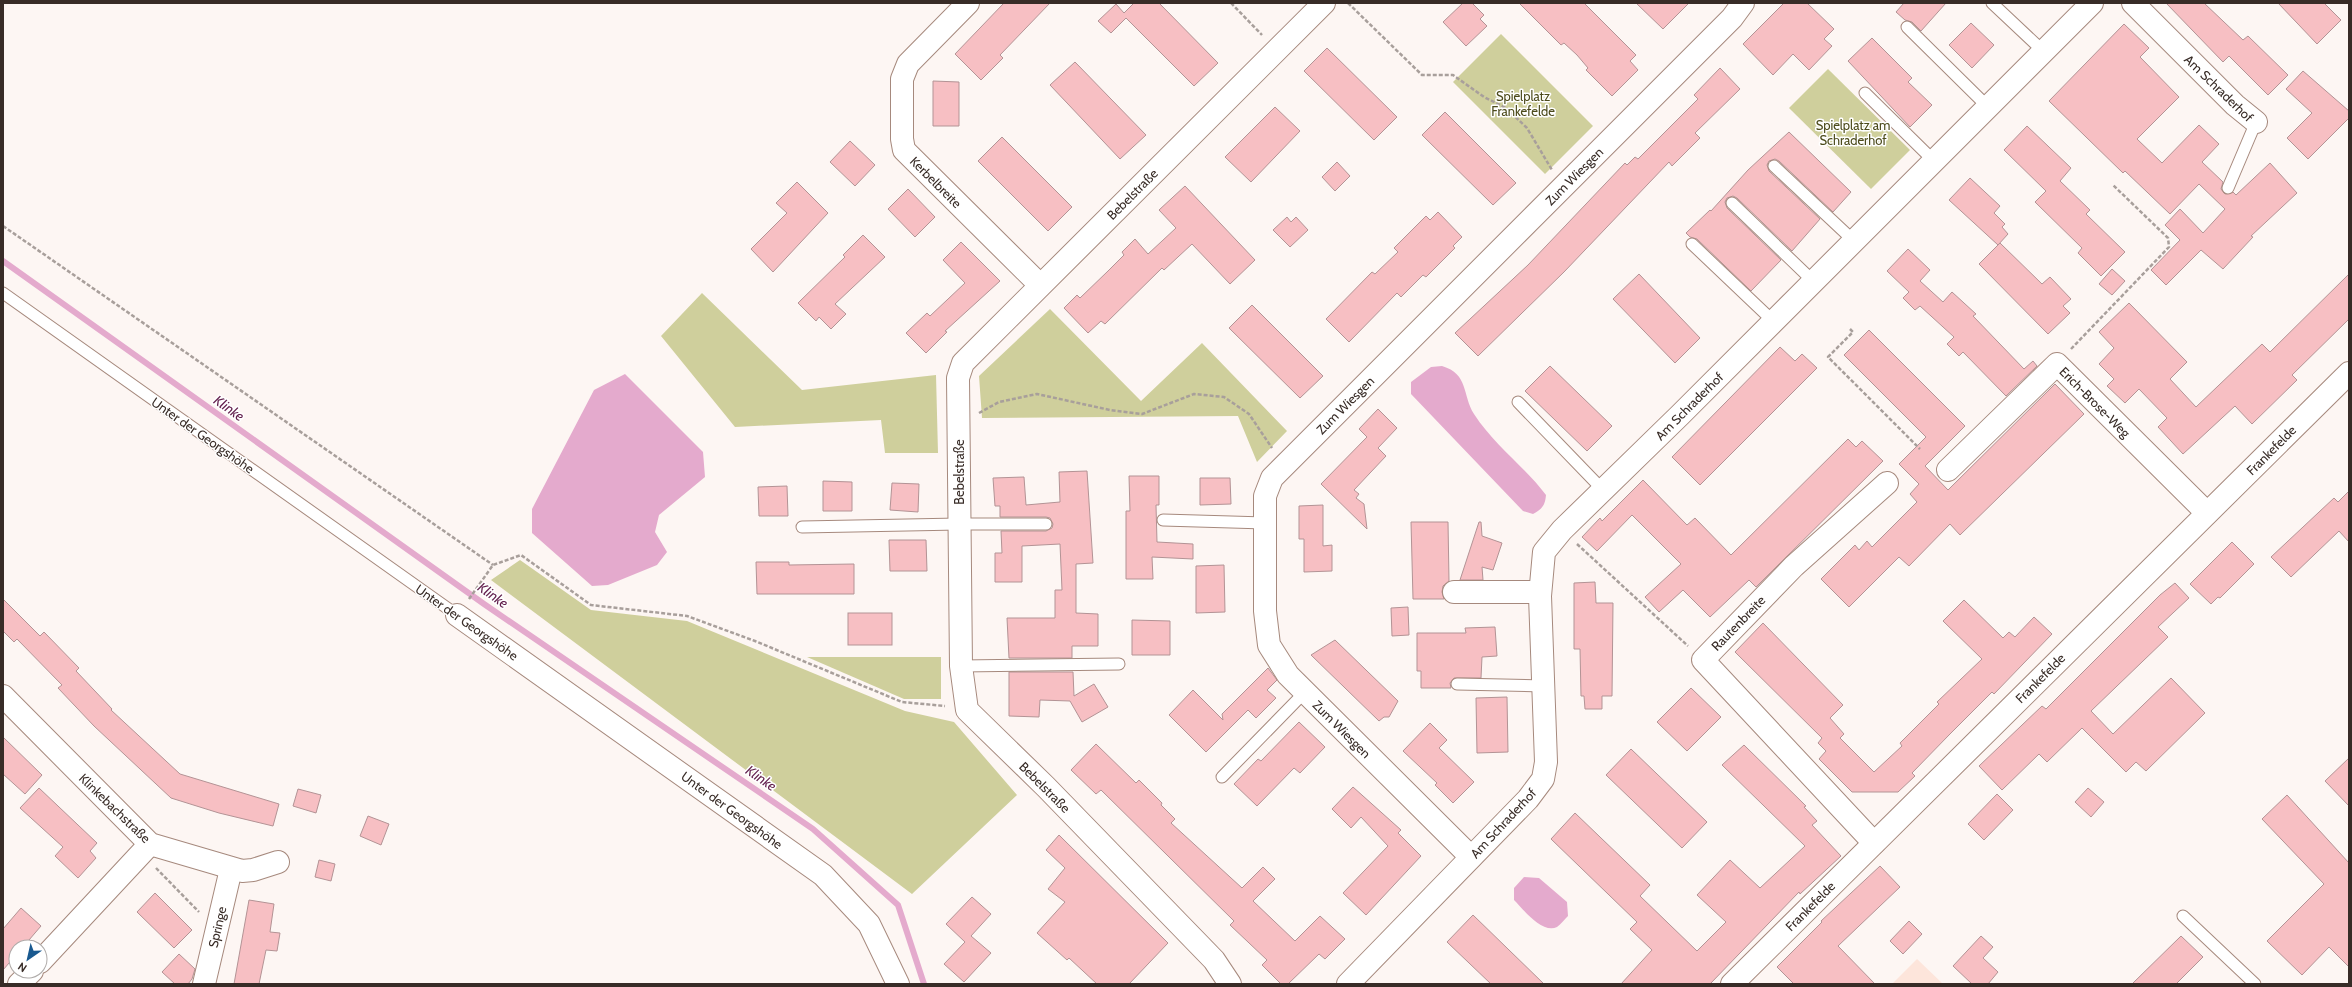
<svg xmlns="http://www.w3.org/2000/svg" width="2352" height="987" viewBox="0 0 2352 987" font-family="Cabin,sans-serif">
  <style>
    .built { fill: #fde5db }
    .green { fill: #cfcf9c }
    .water { fill: #e4aacd }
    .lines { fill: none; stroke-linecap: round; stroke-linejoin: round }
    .stream { stroke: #e4aacd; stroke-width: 6 }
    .building { fill: #f7bfc3; stroke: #b39395 }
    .service-casing { stroke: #a6897d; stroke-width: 13 }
    .minor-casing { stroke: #a6897d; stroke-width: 24 }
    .path { stroke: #a89f9b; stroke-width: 2.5; stroke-dasharray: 4 2; stroke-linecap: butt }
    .service { stroke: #fff; stroke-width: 11 }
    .minor { stroke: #fff; stroke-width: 22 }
    .labels { text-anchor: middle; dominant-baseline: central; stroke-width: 3; stroke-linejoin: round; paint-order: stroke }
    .street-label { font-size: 13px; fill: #382c27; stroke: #fff }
    .park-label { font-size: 13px; fill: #4c4b1b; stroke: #fff }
    .water-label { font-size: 14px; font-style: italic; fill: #601d4b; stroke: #fff }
  </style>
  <rect width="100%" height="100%" fill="#fdf6f3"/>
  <path class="built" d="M 1917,959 L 1943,984 L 1892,984 Z"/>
  <g class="green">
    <path d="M 1501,34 L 1593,126 L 1545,174 L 1453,82 Z"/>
    <path d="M 1828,69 L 1910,150 L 1871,189 L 1789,108 Z"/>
    <path d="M 702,293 L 802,390 L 936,375 L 938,453 L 885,453 L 881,420 L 735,427 L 661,336 Z"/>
    <path d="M 1050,309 L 1141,401 L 1202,343 L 1287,431 L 1257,462 L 1238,416 L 982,418 L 979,376 Z"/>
    <path d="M 520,560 L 591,610 L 687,621 L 905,711 L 954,722 L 1017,795 L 912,894 L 491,580 Z"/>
    <path d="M 807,657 L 941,657 L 941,699 L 904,699 Z"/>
  </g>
  <g class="water">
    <path d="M 1442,366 C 1469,374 1462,395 1474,414 C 1494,445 1524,466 1546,495 C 1545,506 1542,509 1533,514 L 1523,511 L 1411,394 L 1411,382 L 1431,367 Z"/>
    <path d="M 625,374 L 703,452 L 705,477 L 659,515 L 655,532 L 667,552 L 657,565 L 608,585 L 592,586 L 532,533 L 532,509 L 594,390 Z"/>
    <path d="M 1524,877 L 1539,878 L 1567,902 L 1568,916 C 1565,919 1561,924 1557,927 C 1542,934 1523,909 1514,900 L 1514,888 Z"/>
  </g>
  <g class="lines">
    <path class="stream" d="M 3,261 L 484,604 L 813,829 L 898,905 L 924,984"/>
  </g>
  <g class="building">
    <path d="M 1004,3 L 1050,3 L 1000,55 L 1003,58 L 981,80 L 955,54 Z"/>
    <path d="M 1134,3 L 1159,3 L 1218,63 L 1194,86 L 1126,18 L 1111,33 L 1098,21 L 1116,4 L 1124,13 Z"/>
    <path d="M 1463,3 L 1472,3 L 1484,15 L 1480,19 L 1487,26 L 1466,46 L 1443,22 Z"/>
    <path d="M 1519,3 L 1584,3 L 1636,55 L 1630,61 L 1638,70 L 1612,96 L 1586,70 L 1588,68 L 1577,55 L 1564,43 L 1561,45 Z"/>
    <path d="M 1636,3 L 1689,3 L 1663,29 Z"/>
    <path d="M 1784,3 L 1807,3 L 1834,29 L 1824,39 L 1832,46 L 1809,70 L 1793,54 L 1773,75 L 1743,44 Z"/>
    <path d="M 1904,3 L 1946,3 L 1921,31 L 1912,22 L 1905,20 L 1896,12 Z"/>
    <path d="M 2166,3 L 2204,3 L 2243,40 L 2248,36 L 2288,75 L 2268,95 L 2229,56 L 2223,62 Z"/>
    <path d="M 2278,3 L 2324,3 L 2341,20 L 2317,44 Z"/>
    <path d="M 1971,23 L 1994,45 L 1972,68 L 1949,45 Z"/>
    <path d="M 2124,24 L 2149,48 L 2140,57 L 2179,97 L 2137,139 L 2162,163 L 2199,125 L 2219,144 L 2202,162 L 2223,182 L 2221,189 L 2225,194 L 2233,192 L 2236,195 L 2270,163 L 2297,193 L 2251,236 L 2253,237 L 2223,269 L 2201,250 L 2166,285 L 2151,270 L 2180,240 L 2165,225 L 2180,209 L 2203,233 L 2225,209 L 2199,184 L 2170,214 L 2125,171 L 2123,173 L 2049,101 Z"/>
    <path d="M 1872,38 L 1912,78 L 1908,82 L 1932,105 L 1910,127 L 1848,61 Z"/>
    <path d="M 1327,48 L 1397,117 L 1374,140 L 1304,71 Z"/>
    <path d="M 1075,62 L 1146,135 L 1120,159 L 1050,85 Z"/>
    <path d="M 1720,68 L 1740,89 L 1695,133 L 1700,138 L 1672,166 L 1669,162 L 1564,272 L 1478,356 L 1455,333 L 1528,265 L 1625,163 L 1627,165 L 1635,157 L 1638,159 L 1698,99 L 1694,95 Z"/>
    <path d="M 2303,71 L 2349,111 L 2349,118 L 2308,159 L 2287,138 L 2312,113 L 2286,89 Z"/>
    <path d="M 933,81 L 959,82 L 959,126 L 933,126 Z"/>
    <path d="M 1275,107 L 1300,131 L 1251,182 L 1225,157 Z"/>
    <path d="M 1445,112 L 1516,183 L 1493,205 L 1422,135 Z"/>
    <path d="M 2027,126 L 2071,168 L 2060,181 L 2090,210 L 2086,214 L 2125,252 L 2101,276 L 2078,253 L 2082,248 L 2035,202 L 2046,191 L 2004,150 Z"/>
    <path d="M 1789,132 L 1851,192 L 1833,212 L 1779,161 L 1775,159 L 1769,161 L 1767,165 L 1769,171 L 1820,219 L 1792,251 L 1737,198 L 1733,196 L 1727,198 L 1725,202 L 1727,208 L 1781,260 L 1751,291 L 1697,239 L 1690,237 L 1686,233 L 1710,210 L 1711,211 L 1748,170 Z"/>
    <path d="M 1002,137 L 1072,207 L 1048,231 L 978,161 Z"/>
    <path d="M 850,141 L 875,165 L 855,186 L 830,162 Z"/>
    <path d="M 1337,162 L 1350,176 L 1335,191 L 1322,177 Z"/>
    <path d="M 1970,178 L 2000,206 L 1994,213 L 2005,224 L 2002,227 L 2008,234 L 1998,245 L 1949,200 Z"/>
    <path d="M 797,182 L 828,213 L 773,272 L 751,249 L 787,213 L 776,203 Z"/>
    <path d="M 1185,186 L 1255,260 L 1230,284 L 1192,244 L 1164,270 L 1162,268 L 1105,324 L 1101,321 L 1088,333 L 1064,308 L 1077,295 L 1080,298 L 1108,271 L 1124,255 L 1122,252 L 1135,239 L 1148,254 L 1176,228 L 1159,210 Z"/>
    <path d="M 908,189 L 935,217 L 915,237 L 888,209 Z"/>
    <path d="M 1438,212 L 1462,237 L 1453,246 L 1455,248 L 1426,277 L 1423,275 L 1401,297 L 1397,293 L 1349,342 L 1326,319 L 1372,272 L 1375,274 L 1398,252 L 1394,248 L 1426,216 L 1430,220 Z"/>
    <path d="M 1287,217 L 1291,222 L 1296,217 L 1308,230 L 1290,247 L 1273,230 Z"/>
    <path d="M 863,235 L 885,257 L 835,304 L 846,314 L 831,329 L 819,317 L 816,321 L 798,303 L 845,257 L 843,255 Z"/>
    <path d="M 961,242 L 1000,281 L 945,331 L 947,332 L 926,353 L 906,333 L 927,313 L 930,316 L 965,283 L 943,260 Z"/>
    <path d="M 2000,243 L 2042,284 L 2050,277 L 2071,299 L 2063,306 L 2070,313 L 2048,334 L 1979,264 Z"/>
    <path d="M 1908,249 L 1930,270 L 1920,281 L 1943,302 L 1952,292 L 1976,314 L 1973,316 L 2024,369 L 2033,361 L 2037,366 L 2006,396 L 1963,352 L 1959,356 L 1947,344 L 1954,337 L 1920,306 L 1915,310 L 1903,298 L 1909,292 L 1887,271 Z"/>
    <path d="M 2112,269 L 2125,281 L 2112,295 L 2099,284 Z"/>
    <path d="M 1639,274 L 1700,338 L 1675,363 L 1613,299 Z"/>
    <path d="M 2349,274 L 2349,319 L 2292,375 L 2297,380 L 2252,424 L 2235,406 L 2183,454 L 2158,427 L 2167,418 L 2139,389 L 2125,403 L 2107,386 L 2114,379 L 2099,364 L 2114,348 L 2099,332 L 2129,303 L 2187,362 L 2170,379 L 2196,407 L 2262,344 L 2270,352 Z"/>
    <path d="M 1252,305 L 1323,376 L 1300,398 L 1229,328 Z"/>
    <path d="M 1869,330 L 1965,426 L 1925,466 L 1948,490 L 2055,384 L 2084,414 L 1960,535 L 1950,524 L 1909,566 L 1899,557 L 1849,607 L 1821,579 L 1855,545 L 1859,550 L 1867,541 L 1872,547 L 1917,502 L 1910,494 L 1919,484 L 1899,464 L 1926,437 L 1844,355 Z"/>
    <path d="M 1780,347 L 1795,361 L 1802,354 L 1817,368 L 1700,485 L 1672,457 Z"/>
    <path d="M 1550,366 L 1612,426 L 1587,451 L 1525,391 Z"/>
    <path d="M 1378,409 L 1397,428 L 1378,448 L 1386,456 L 1354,490 L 1359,494 L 1356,498 L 1364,504 L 1367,529 L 1321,484 L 1367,437 L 1359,429 Z"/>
    <path d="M 1848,439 L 1856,447 L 1862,441 L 1883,461 L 1756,587 L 1749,580 L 1710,617 L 1683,590 L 1659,612 L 1645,597 L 1681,564 L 1632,515 L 1597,551 L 1582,537 L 1600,518 L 1602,521 L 1643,480 L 1687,525 L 1695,518 L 1731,555 Z"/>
    <path d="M 1087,471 L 1093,563 L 1076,564 L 1076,613 L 1098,614 L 1098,646 L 1072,646 L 1072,658 L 1009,658 L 1007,618 L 1055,618 L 1055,590 L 1062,590 L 1060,544 L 1022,546 L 1022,582 L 995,582 L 995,553 L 1002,553 L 1001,531 L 1046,531 L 1052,528 L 1053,524 L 1050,518 L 1046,517 L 1000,517 L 1000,506 L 995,506 L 993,478 L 1024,477 L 1026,505 L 1060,502 L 1059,472 Z"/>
    <path d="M 1129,476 L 1159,476 L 1159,505 L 1156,505 L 1157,542 L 1193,544 L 1193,559 L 1152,557 L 1153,579 L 1126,579 L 1126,511 L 1130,511 Z"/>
    <path d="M 1200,478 L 1230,478 L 1231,504 L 1200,505 Z"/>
    <path d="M 823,481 L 852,482 L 852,511 L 823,511 Z"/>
    <path d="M 892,483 L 919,484 L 918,512 L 890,510 Z"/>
    <path d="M 787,486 L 788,516 L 759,516 L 758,487 Z"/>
    <path d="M 2349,491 L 2349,542 L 2339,531 L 2291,577 L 2271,557 L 2334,498 L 2338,502 Z"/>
    <path d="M 1323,505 L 1323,546 L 1332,545 L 1332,571 L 1304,572 L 1304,539 L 1299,539 L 1299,506 Z"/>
    <path d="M 1411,522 L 1448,522 L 1449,581 L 1443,586 L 1442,592 L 1444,599 L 1413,599 Z"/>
    <path d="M 1479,522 L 1481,522 L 1482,536 L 1502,543 L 1493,570 L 1482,567 L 1483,580 L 1460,580 Z"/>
    <path d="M 889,540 L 926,540 L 927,571 L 890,571 Z"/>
    <path d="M 2232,542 L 2254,564 L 2220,598 L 2218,597 L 2211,604 L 2190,584 Z"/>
    <path d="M 756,562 L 789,562 L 789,565 L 854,564 L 854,594 L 757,594 Z"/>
    <path d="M 1224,565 L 1225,612 L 1196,613 L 1196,566 Z"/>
    <path d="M 1595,582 L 1596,603 L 1613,603 L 1612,696 L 1602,696 L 1602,709 L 1585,709 L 1584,696 L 1581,696 L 1580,649 L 1574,649 L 1574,583 Z"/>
    <path d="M 2175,583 L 2189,598 L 2158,627 L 2168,637 L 2091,711 L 2113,734 L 2171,678 L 2205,713 L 2146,771 L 2136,762 L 2126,772 L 2082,728 L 2047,762 L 2039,754 L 2002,790 L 1979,766 L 2042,706 L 2046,709 L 2160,595 Z"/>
    <path d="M 3,599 L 40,636 L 44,632 L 79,668 L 76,671 L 112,709 L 111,710 L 180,774 L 279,804 L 273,826 L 219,813 L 171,798 L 94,726 L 58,688 L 62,685 L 17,639 L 14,642 L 3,631 Z"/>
    <path d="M 1964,600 L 2003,638 L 2009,632 L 2015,637 L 2034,617 L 2052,634 L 1994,694 L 1992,692 L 1949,735 L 1912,773 L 1915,776 L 1898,792 L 1852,792 L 1819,759 L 1826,751 L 1818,743 L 1822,738 L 1735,652 L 1763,623 L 1843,705 L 1830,718 L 1844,734 L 1840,738 L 1874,772 L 1902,746 L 1900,743 L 1939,704 L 1937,702 L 1982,659 L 1943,621 Z"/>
    <path d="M 1408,607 L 1409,635 L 1392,636 L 1391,608 Z"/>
    <rect x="848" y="613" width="44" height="32"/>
    <path d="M 1132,620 L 1170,621 L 1170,655 L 1132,655 Z"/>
    <path d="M 1495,627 L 1497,656 L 1482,657 L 1481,678 L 1454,678 L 1450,683 L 1451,688 L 1421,688 L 1421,671 L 1417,671 L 1417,633 L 1466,633 L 1465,628 Z"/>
    <path d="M 1335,640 L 1398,701 L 1389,717 L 1384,717 L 1379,721 L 1311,655 Z"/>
    <path d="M 1268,668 L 1277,680 L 1267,690 L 1276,698 L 1256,718 L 1248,710 L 1206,752 L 1169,715 L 1193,690 L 1223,720 L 1222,714 Z"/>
    <path d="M 1009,672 L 1073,672 L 1074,696 L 1094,684 L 1108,707 L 1082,722 L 1070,701 L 1040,700 L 1039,717 L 1009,716 Z"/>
    <path d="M 1691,688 L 1721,717 L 1687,751 L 1657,722 Z"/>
    <path d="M 1507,697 L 1508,752 L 1477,753 L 1476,698 Z"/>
    <path d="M 1299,722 L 1325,747 L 1300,773 L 1294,768 L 1257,806 L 1234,784 L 1258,759 L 1261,761 Z"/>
    <path d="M 1430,723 L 1447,740 L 1439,748 L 1474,782 L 1453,803 L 1435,785 L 1437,783 L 1403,751 Z"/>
    <path d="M 3,737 L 42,775 L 25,794 L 3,774 Z"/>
    <path d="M 1096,744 L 1136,783 L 1139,780 L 1162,803 L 1161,805 L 1175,819 L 1171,823 L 1242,888 L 1263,867 L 1275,879 L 1253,901 L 1295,941 L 1320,916 L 1345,939 L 1325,959 L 1319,954 L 1288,984 L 1281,984 L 1262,965 L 1267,960 L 1230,925 L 1234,921 L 1101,790 L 1096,794 L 1071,770 Z"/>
    <path d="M 1744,745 L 1806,806 L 1804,807 L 1817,821 L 1812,825 L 1841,856 L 1800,894 L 1799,892 L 1710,984 L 1621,984 L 1652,950 L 1630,929 L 1637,922 L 1551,839 L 1575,813 L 1650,885 L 1640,896 L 1697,951 L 1726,922 L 1697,895 L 1730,860 L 1760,888 L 1805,846 L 1722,765 Z"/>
    <path d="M 1631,749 L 1707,822 L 1682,848 L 1606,775 Z"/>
    <path d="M 2349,758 L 2349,806 L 2325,781 Z"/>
    <path d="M 1353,787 L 1401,830 L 1398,833 L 1421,856 L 1366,915 L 1343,893 L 1388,846 L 1361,817 L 1351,828 L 1332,809 Z"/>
    <path d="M 39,788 L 97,843 L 90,851 L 96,858 L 78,878 L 55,856 L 63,847 L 20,808 Z"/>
    <path d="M 2088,788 L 2104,802 L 2091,817 L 2075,802 Z"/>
    <path d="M 298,789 L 321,795 L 316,813 L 293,806 Z"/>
    <path d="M 1997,794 L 2013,810 L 1984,840 L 1968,824 Z"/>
    <path d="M 2287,795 L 2349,863 L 2349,967 L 2329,947 L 2302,975 L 2267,941 L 2324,884 L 2262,819 Z"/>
    <path d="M 368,816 L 389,824 L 381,845 L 360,836 Z"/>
    <path d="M 1059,835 L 1168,943 L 1129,984 L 1097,984 L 1069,958 L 1067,960 L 1037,933 L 1065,902 L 1048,889 L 1065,868 L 1046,850 Z"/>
    <path d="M 319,860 L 335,864 L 331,881 L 315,877 Z"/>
    <path d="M 1880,866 L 1900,887 L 1838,946 L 1875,984 L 1794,984 L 1777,967 L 1822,922 L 1821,921 Z"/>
    <path d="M 155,893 L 192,930 L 174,948 L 137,912 Z"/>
    <path d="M 972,897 L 991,914 L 971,936 L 991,953 L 964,982 L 944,964 L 965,942 L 946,924 Z"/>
    <path d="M 249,900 L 274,904 L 270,932 L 280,933 L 277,951 L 266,950 L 259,984 L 234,984 Z"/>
    <path d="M 21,908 L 41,926 L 23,947 L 16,947 L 16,955 L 3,970 L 3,929 Z"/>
    <path d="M 1473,915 L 1544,984 L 1491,984 L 1447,942 Z"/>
    <path d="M 1909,921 L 1922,934 L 1903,954 L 1890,941 Z"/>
    <path d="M 1981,936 L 1993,947 L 1983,958 L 1998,972 L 1988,984 L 1972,984 L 1953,966 Z"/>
    <path d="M 2181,936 L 2203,957 L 2176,984 L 2132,984 Z"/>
    <path d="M 179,954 L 195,969 L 192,979 L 188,984 L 175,984 L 162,972 Z"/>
  </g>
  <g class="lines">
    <g class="service-casing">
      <g id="service">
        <path d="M 1992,3 L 2043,51"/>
        <path d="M 1907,27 L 1987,106"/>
        <path d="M 1865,93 L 1933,160"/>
        <path d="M 1774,166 L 1854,241"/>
        <path d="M 2228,188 L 2256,122"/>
        <path d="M 1732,203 L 1813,281"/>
        <path d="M 1692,244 L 1773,321"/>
        <path d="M 3,293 L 457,615"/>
        <path d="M 1518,402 L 1603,490"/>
        <path d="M 1163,520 L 1265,523"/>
        <path d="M 802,527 L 959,524 L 1046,524"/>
        <path d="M 961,666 L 1119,664"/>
        <path d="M 1457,684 L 1544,686"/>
        <path d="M 1222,777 L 1305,692"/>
        <path d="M 2183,916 L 2255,984"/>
      </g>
    </g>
    <g class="minor-casing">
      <g id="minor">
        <path d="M 968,3 L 908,64 L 902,79 L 902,139 L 904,150 L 1040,285"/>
        <path d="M 2133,3 L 2235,105 L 2256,122"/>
        <path d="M 1948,470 L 2057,364 L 2207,513"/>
        <path d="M 1454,592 L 1540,592"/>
        <path d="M 457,615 L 823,875 L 869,924 L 898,984"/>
        <path d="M 3,696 L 150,844 L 242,871 L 253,870 L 278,862"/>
        <path d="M 1874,843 L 1703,660 L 1794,566 L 1887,483"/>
        <path d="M 1471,857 L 1288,675 L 1269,645 L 1265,611 L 1265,496 L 1272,478 L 1732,18 L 1743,3"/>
        <path d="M 40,962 L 150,844"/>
        <path d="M 19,984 L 32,971"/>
        <path d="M 204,984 L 231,869"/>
        <path d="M 1230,984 L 1214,960 L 1046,787 L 967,710 L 961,666 L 958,378 L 963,363 L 1324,3"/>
        <path d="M 1348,984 L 1528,799 L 1543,779 L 1546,762 L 1540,596 L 1544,552 L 1562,530 L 1680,415 L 2092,3"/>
        <path d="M 1732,984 L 2349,373"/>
      </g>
    </g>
    <g class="path">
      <path d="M 1231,3 L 1262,35"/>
      <path d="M 1348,3 L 1422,75 L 1453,75 L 1484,97 L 1506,108 L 1527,128 L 1552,170"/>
      <path d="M 3,226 L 493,565"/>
      <path d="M 1850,329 L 1853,332 L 1828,357 L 1920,449"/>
      <path d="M 2071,349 L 2169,247 L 2168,238 L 2113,185"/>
      <path d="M 979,413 L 999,402 L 1037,394 L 1110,410 L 1142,414 L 1194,394 L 1224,397 L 1249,414 L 1272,448"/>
      <path d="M 1577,544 L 1688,646"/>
      <path d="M 469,599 L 493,565 L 521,555 L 591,605 L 687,616 L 755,641 L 902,702 L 945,706"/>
      <path d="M 156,868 L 199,912"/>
    </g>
    <use href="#service" class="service"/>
    <use href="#minor" class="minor"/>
  </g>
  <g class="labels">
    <g class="street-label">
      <text transform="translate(2219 88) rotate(44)">Am Schraderhof</text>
      <text transform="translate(1574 176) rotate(-45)">Zum Wiesgen</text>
      <text transform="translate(936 182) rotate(45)">Kerbelbreite</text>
      <text transform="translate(1132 194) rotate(-45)">Bebelstraße</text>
      <text transform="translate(2095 402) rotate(45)">Erich-Brose-Weg</text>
      <text transform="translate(1345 405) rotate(-45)">Zum Wiesgen</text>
      <text transform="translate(1689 406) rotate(-45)">Am Schraderhof</text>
      <text transform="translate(203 435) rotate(35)">Unter der Georgshöhe</text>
      <text transform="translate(2271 450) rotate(-45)">Frankefelde</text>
      <text transform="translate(959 472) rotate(-90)">Bebelstraße</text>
      <text transform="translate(467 622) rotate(35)">Unter der Georgshöhe</text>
      <text transform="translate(1738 623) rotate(-46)">Rautenbreite</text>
      <text transform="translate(2040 678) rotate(-45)">Frankefelde</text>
      <text transform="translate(1342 729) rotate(45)">Zum Wiesgen</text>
      <text transform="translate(1045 787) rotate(45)">Bebelstraße</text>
      <text transform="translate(115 808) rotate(44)">Klinkebachstraße</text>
      <text transform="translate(732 810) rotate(36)">Unter der Georgshöhe</text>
      <text transform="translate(1503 823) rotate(-47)">Am Schraderhof</text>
      <text transform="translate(1810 906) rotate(-45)">Frankefelde</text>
      <text transform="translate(217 927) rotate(-77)">Springe</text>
    </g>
    <g class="park-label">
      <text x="1523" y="96">Spielplatz<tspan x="1523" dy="15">Frankefelde</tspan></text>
      <text x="1853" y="125">Spielplatz am<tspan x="1853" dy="15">Schraderhof</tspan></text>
    </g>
    <g class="water-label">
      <text transform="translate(229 408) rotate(35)">Klinke</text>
      <text transform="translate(493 595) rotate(35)">Klinke</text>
      <text transform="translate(761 778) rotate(34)">Klinke</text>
    </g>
  </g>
  <rect width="2352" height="987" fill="none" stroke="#382c27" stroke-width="8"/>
  <g transform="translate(28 959) rotate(214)"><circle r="19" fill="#ffffff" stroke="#afaba9"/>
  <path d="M0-3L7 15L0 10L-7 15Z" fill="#19598f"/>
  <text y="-6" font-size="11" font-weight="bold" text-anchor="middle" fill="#382c27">N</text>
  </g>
</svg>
